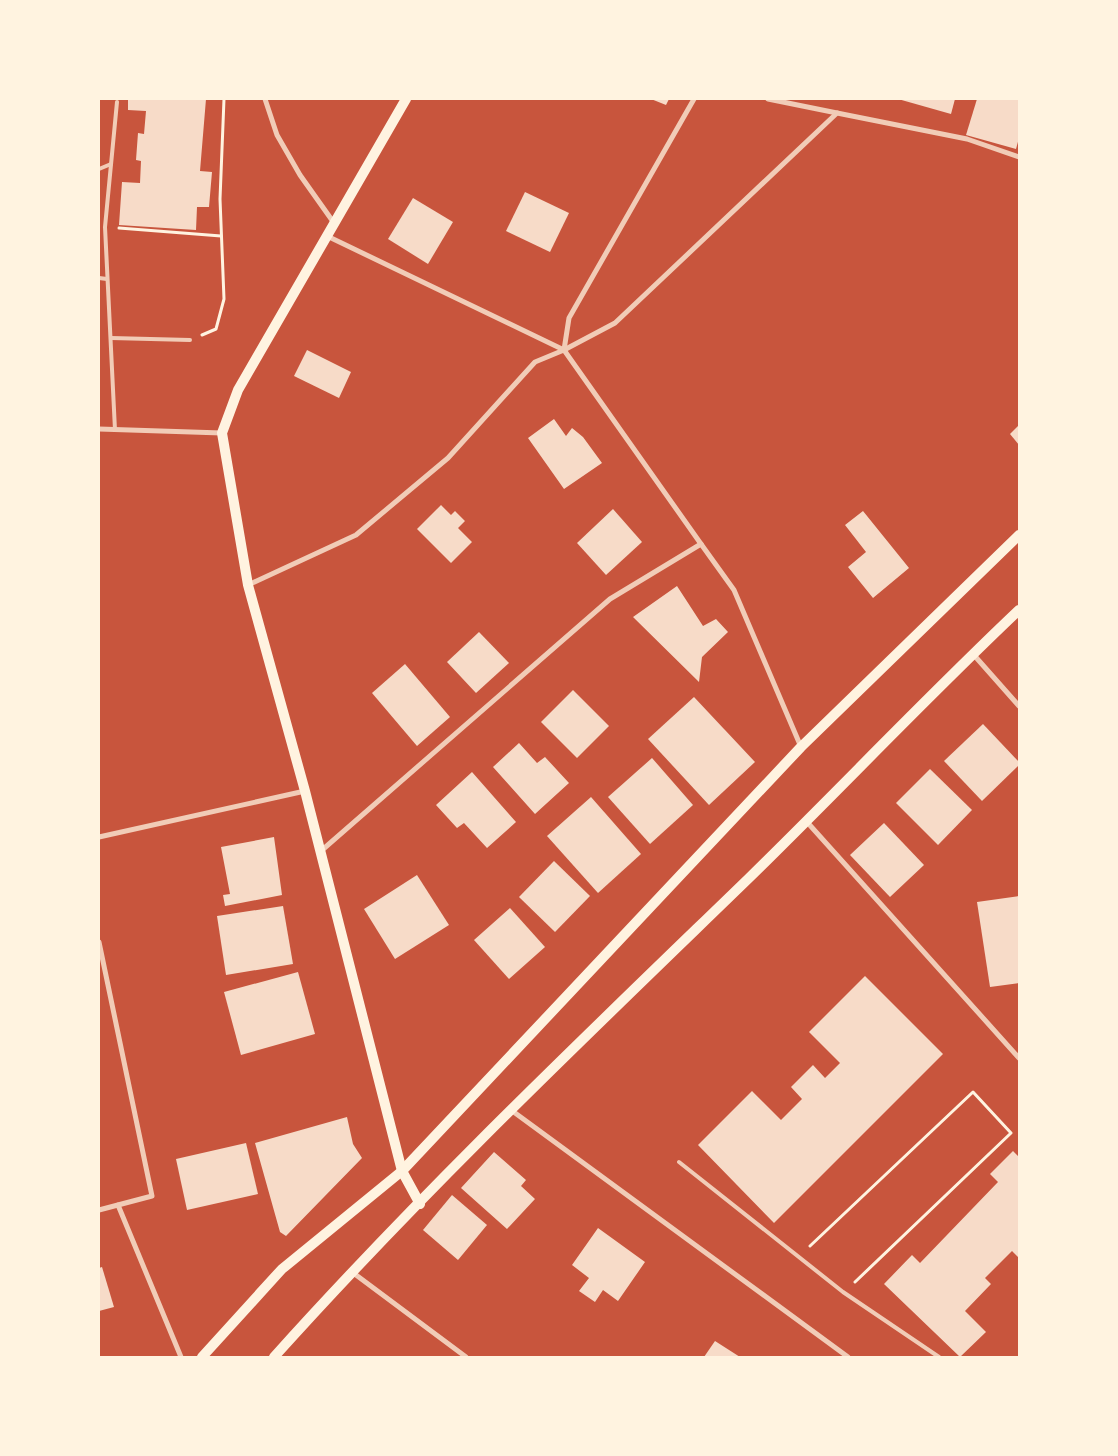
<svg xmlns="http://www.w3.org/2000/svg" width="1118" height="1456" viewBox="0 0 1118 1456" font-family="Rubik,sans-serif">
  <style>
    .building { fill: #f7dbc8 }
    .lines { fill: none; stroke-linecap: round; stroke-linejoin: round }
    .path { stroke: #fff3e0; stroke-width: 3 }
    .service { stroke: #f1ccb7; stroke-width: 4 }
    .minor { stroke: #f1ccb7; stroke-width: 5 }
    .secondary { stroke: #fff3e0; stroke-width: 10 }
  </style>
  <rect width="100%" height="100%" fill="#c8553d"/>
  <g class="building">
    <path d="M 128,99 L 206,99 L 200,171 L 212,172 L 209,207 L 197,207 L 196,230 L 119,225 L 122,182 L 140,183 L 141,161 L 136,160 L 138,133 L 144,134 L 146,111 L 128,110 Z"/>
    <path d="M 651,99 L 669,99 L 666,105 Z"/>
    <path d="M 898,99 L 955,99 L 951,114 Z"/>
    <path d="M 977,99 L 1019,99 L 1019,138 L 1016,149 L 966,135 Z"/>
    <path d="M 525,192 L 569,213 L 550,252 L 506,231 Z"/>
    <path d="M 413,198 L 453,222 L 428,264 L 388,239 Z"/>
    <path d="M 307,350 L 351,372 L 339,398 L 294,376 Z"/>
    <path d="M 554,419 L 566,436 L 572,428 L 583,437 L 602,463 L 564,489 L 528,438 Z"/>
    <path d="M 1019,425 L 1019,445 L 1010,434 Z"/>
    <path d="M 441,505 L 451,515 L 455,511 L 465,521 L 458,528 L 472,542 L 451,563 L 417,529 Z"/>
    <path d="M 613,509 L 642,542 L 606,575 L 577,543 Z"/>
    <path d="M 863,511 L 909,568 L 873,598 L 848,567 L 866,552 L 845,525 Z"/>
    <path d="M 677,586 L 703,626 L 716,619 L 728,632 L 702,657 L 699,682 L 633,617 Z"/>
    <path d="M 479,632 L 509,663 L 476,693 L 447,662 Z"/>
    <path d="M 405,664 L 450,717 L 417,746 L 372,693 Z"/>
    <path d="M 573,690 L 609,726 L 577,758 L 541,722 Z"/>
    <path d="M 694,697 L 755,762 L 709,805 L 648,739 Z"/>
    <path d="M 983,724 L 1019,762 L 1019,765 L 982,801 L 944,761 Z"/>
    <path d="M 519,743 L 537,763 L 545,757 L 569,783 L 535,814 L 493,767 Z"/>
    <path d="M 652,758 L 693,805 L 650,844 L 608,797 Z"/>
    <path d="M 930,769 L 972,810 L 938,845 L 896,803 Z"/>
    <path d="M 472,772 L 516,822 L 487,848 L 464,823 L 457,828 L 436,805 Z"/>
    <path d="M 591,797 L 641,854 L 598,893 L 547,836 Z"/>
    <path d="M 884,823 L 924,865 L 890,897 L 850,855 Z"/>
    <path d="M 274,837 L 282,895 L 225,906 L 223,895 L 230,894 L 221,847 Z"/>
    <path d="M 554,861 L 590,896 L 555,932 L 519,897 Z"/>
    <path d="M 417,875 L 449,925 L 395,959 L 364,909 Z"/>
    <path d="M 1019,896 L 1019,983 L 990,987 L 977,902 Z"/>
    <path d="M 283,906 L 293,964 L 226,975 L 217,916 Z"/>
    <path d="M 510,908 L 545,947 L 509,979 L 474,940 Z"/>
    <path d="M 298,972 L 315,1034 L 241,1055 L 224,992 Z"/>
    <path d="M 865,976 L 943,1054 L 774,1223 L 698,1145 L 752,1091 L 781,1120 L 802,1099 L 791,1087 L 813,1065 L 825,1078 L 840,1063 L 809,1032 Z"/>
    <path d="M 347,1117 L 353,1144 L 362,1158 L 286,1236 L 280,1232 L 255,1143 Z"/>
    <path d="M 246,1143 L 258,1194 L 187,1210 L 176,1159 Z"/>
    <path d="M 1013,1151 L 1019,1157 L 1019,1258 L 1012,1251 L 985,1278 L 991,1284 L 965,1311 L 986,1332 L 960,1357 L 884,1284 L 912,1255 L 920,1263 L 998,1182 L 990,1174 Z"/>
    <path d="M 494,1152 L 526,1180 L 521,1186 L 535,1199 L 507,1229 L 461,1188 Z"/>
    <path d="M 452,1195 L 487,1225 L 458,1260 L 423,1230 Z"/>
    <path d="M 598,1228 L 645,1262 L 618,1301 L 603,1290 L 595,1302 L 579,1291 L 589,1278 L 572,1265 Z"/>
    <path d="M 102,1267 L 114,1307 L 99,1311 L 99,1268 Z"/>
    <path d="M 715,1341 L 740,1357 L 704,1357 Z"/>
  </g>
  <g class="lines">
    <g class="path">
      <path d="M 119,228 L 221,236"/>
      <path d="M 202,335 L 216,329 L 224,299 L 220,199 L 224,99"/>
      <path d="M 810,1246 L 973,1092 L 1011,1133 L 855,1282"/>
    </g>
    <g class="service">
      <path d="M 99,169 L 111,164"/>
      <path d="M 99,278 L 107,279"/>
      <path d="M 111,338 L 190,340"/>
      <path d="M 115,430 L 105,227 L 117,102"/>
      <path d="M 679,1162 L 843,1292 L 939,1357"/>
    </g>
    <g class="minor">
      <path d="M 265,99 L 277,135 L 300,175 L 334,223"/>
      <path d="M 768,99 L 837,113"/>
      <path d="M 327,236 L 564,350 L 701,544"/>
      <path d="M 564,350 L 569,318 L 694,99"/>
      <path d="M 99,429 L 222,433"/>
      <path d="M 248,585 L 356,535 L 448,458 L 535,362 L 564,350 L 615,323 L 837,113 L 967,139 L 1019,157"/>
      <path d="M 973,654 L 1019,706"/>
      <path d="M 807,822 L 1019,1058"/>
      <path d="M 99,837 L 305,791"/>
      <path d="M 321,851 L 610,599 L 701,544 L 734,590 L 801,747"/>
      <path d="M 99,942 L 152,1196 L 99,1210"/>
      <path d="M 511,1110 L 848,1357"/>
      <path d="M 118,1205 L 181,1357"/>
      <path d="M 352,1272 L 466,1357"/>
    </g>
    <g class="secondary">
      <path d="M 406,99 L 238,390 L 222,433 L 248,585 L 305,791 L 402,1171 L 420,1204"/>
      <path d="M 202,1357 L 282,1269 L 402,1171 L 801,747 L 1019,535"/>
      <path d="M 274,1357 C 424,1190 587,1035 748,879 C 839,790 927,697 1019,610"/>
    </g>
  </g>
  <rect width="1118" height="1456" fill="none" stroke="#fff3e0" stroke-width="200"/>
</svg>
